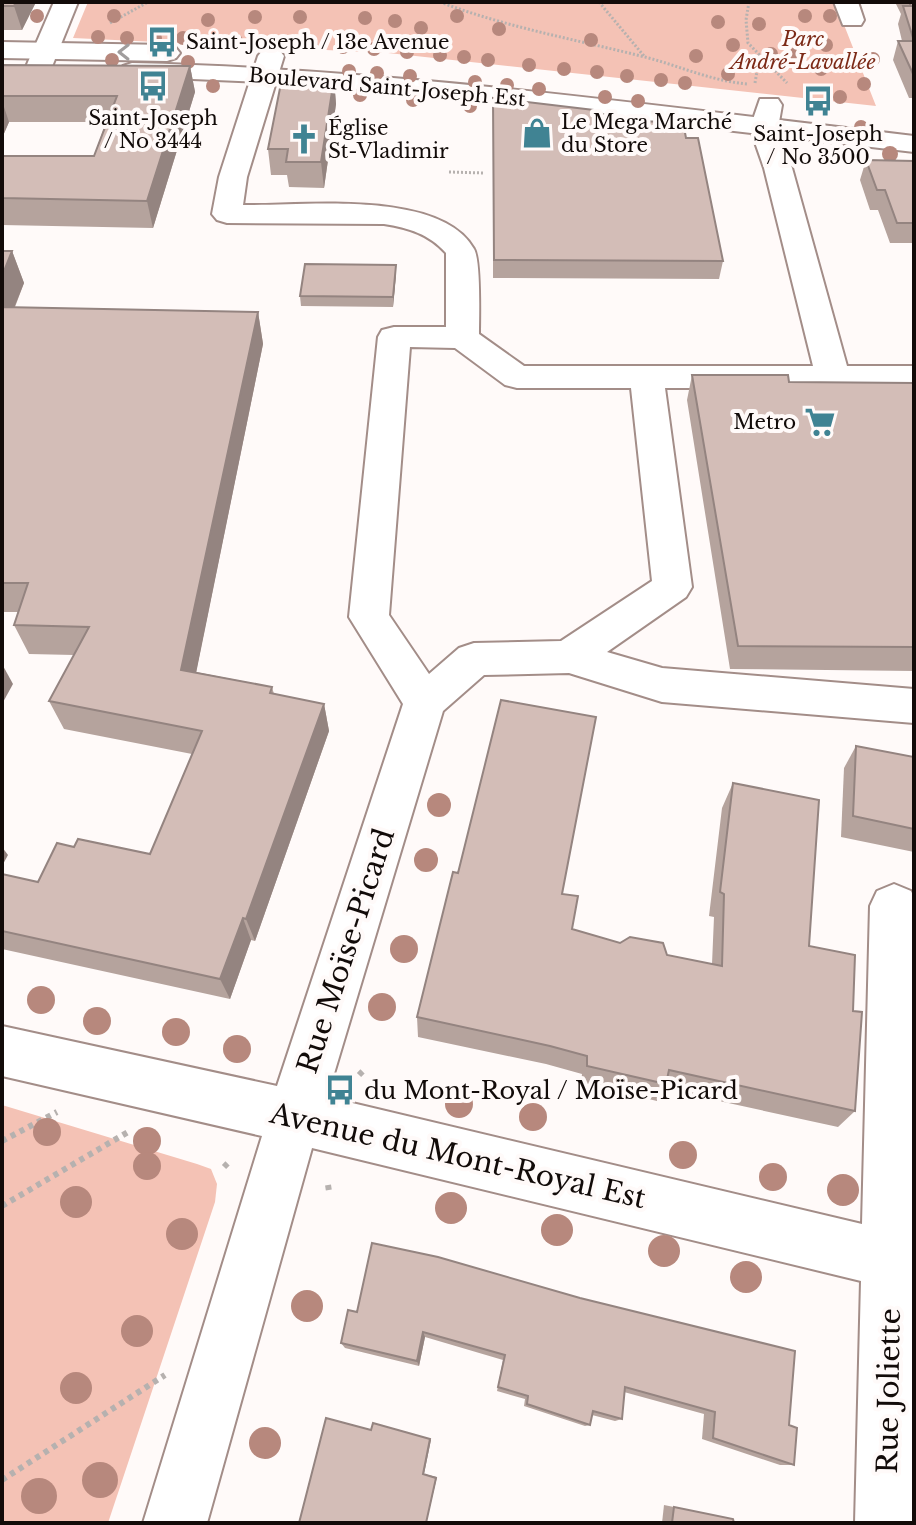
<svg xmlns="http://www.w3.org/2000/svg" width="916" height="1525" viewBox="0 0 916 1525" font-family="'Libre Baskerville',serif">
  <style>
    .green { fill: #f4c2b5 }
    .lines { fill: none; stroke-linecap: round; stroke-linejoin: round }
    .minor-casing { stroke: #a38d88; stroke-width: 4 }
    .major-casing { stroke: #a38d88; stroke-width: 4 }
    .path-far1 { stroke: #b6b1af; stroke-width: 3; stroke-dasharray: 2 2; stroke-linecap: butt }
    .path { stroke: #b6b1af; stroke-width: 6; stroke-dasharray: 5 5; stroke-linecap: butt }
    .minor { fill: #fff; fill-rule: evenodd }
    .major { fill: #fff; fill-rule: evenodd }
    .tree { fill: #b7887d }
    .wall { fill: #b5a39d }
    .shaded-wall { fill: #948480 }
    .building { fill: #d3bdb7; stroke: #948480; stroke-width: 2 }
    .oneway { stroke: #a09d9d }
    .labels { text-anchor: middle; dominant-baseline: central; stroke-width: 8; stroke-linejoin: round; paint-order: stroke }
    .far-park-label { font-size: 20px; font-style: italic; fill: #7c2a17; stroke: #fffaf9 }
    .far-poi-label { font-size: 20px; fill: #120b09; stroke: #fffaf9; text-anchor: start }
    .far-street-label { font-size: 20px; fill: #120b09; stroke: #fffaf9 }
    .poi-label { font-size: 24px; fill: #120b09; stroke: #fffaf9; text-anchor: start }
    .near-street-label { font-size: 28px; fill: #120b09; stroke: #fffaf9 }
  </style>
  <rect width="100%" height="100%" fill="#fffaf9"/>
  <g class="green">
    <path d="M 88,2 L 835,2 L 876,106 L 388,53 L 73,38 Z"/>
    <path d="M 2,1105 L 197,1164 L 211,1169 L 217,1184 L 215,1202 L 108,1523 L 2,1523 Z"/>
  </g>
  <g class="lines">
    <g class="minor-casing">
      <g id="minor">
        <path d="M 54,2 L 78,2 L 51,69 L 47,74 L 29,74 L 25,69 Z"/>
        <path d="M 834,2 L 858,2 L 864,20 L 861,25 L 843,25 Z"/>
        <path d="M 271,48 L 280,51 L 284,56 L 247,177 L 243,205 C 302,206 441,189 474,249 C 481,261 479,317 479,334 L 524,366 L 813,366 L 764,168 L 750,128 L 760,99 L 778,99 L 782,105 L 778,128 L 792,168 L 847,366 L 914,366 L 914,388 L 665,388 L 692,587 L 686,597 L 607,652 L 662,668 L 914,689 L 914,723 L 662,702 L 569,673 L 484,675 L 443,711 L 327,1097 L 862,1224 L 870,906 L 877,891 L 894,884 L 911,891 L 914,897 L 914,1523 L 855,1523 L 861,1281 L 312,1148 L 207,1523 L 143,1523 L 262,1136 L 2,1076 L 2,1026 L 277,1086 L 403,704 L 349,617 L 378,337 L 382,330 L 394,327 L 446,327 L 446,253 C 429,234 409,228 384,224 L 227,223 L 217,220 L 212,214 L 219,177 L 258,56 L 262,51 ZM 410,347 L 455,348 L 505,385 L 517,388 L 631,388 L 652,581 L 561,641 L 474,643 L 459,648 L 429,674 L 389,615 Z"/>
      </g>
    </g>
    <g class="major-casing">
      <g id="major">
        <path d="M 2,42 L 167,45 L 176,48 L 180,53 L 176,58 L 167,61 L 2,58 Z"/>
        <path d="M 132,63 C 394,69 654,106 914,136 L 914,152 L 468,100 L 264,82 L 123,76 L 119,71 L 123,66 Z"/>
      </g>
    </g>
    <g class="path-far1">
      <path d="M 440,2 C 506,27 573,39 641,56 C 678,65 710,81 748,84"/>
      <path d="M 599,2 L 644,56"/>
      <path d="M 749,2 L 746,20 L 748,43 L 787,83"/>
      <path d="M 110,23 L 148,2"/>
      <path d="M 755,83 L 757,71 L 765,63"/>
      <path d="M 449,172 L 484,173"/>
    </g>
    <g class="path">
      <path d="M 359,1075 L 365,1069"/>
      <path d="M 2,1141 L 57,1112"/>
      <path d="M 224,1167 L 229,1162"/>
      <path d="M 328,1185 L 329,1191"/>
      <path d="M 2,1206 L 128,1132"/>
      <path d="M 2,1480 L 165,1375"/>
    </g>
    <use href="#minor" class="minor"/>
    <use href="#major" class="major"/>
  </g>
  <g class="tree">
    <circle cx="37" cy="16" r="7"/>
    <circle cx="114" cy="16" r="7"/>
    <circle cx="457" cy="16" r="7"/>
    <circle cx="805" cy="16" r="7"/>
    <circle cx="830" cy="16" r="7"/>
    <circle cx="255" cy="17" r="7"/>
    <circle cx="300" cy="17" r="7"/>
    <circle cx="365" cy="18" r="7"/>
    <circle cx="208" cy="20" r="7"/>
    <circle cx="395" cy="21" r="7"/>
    <circle cx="718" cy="22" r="7"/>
    <circle cx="759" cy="24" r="7"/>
    <circle cx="421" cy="28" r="7"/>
    <circle cx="499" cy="29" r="7"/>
    <circle cx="98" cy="37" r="7"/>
    <circle cx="127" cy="38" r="7"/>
    <circle cx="155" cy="38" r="7"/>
    <circle cx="183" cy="38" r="7"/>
    <circle cx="591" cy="40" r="7"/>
    <circle cx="236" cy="41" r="7"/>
    <circle cx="268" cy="43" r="7"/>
    <circle cx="311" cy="45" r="7"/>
    <circle cx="733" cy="45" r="7"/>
    <circle cx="826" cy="45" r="7"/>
    <circle cx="343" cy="47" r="7"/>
    <circle cx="374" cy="49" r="7"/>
    <circle cx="407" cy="52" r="7"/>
    <circle cx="771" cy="54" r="7"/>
    <circle cx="796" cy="54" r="7"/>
    <circle cx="440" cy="55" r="7"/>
    <circle cx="696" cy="56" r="7"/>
    <circle cx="464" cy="57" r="7"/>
    <circle cx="873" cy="59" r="7"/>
    <circle cx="112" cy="60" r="7"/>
    <circle cx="488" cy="60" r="7"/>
    <circle cx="188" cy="62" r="7"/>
    <circle cx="847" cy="63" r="7"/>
    <circle cx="529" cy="65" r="7"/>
    <circle cx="564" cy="69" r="7"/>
    <circle cx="821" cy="69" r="7"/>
    <circle cx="349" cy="71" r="7"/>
    <circle cx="597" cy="72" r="7"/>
    <circle cx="377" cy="73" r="7"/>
    <circle cx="728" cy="74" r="7"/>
    <circle cx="410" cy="76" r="7"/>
    <circle cx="627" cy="76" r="7"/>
    <circle cx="661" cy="80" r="7"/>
    <circle cx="475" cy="82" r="7"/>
    <circle cx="685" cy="83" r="7"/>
    <circle cx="864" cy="84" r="7"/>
    <circle cx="507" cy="85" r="7"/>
    <circle cx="213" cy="86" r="7"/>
    <circle cx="539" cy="89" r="7"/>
    <circle cx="360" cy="95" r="7"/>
    <circle cx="605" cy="97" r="7"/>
    <circle cx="840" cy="97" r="7"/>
    <circle cx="413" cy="100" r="7"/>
    <circle cx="638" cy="101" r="7"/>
    <circle cx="470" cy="106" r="7"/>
    <circle cx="861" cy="127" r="7"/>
    <circle cx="890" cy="154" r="8"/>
    <circle cx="439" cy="805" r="12"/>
    <circle cx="426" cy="860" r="12"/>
    <circle cx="404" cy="949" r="14"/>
    <circle cx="41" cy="1000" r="14"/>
    <circle cx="382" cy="1007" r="14"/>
    <circle cx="97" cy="1021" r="14"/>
    <circle cx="176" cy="1032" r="14"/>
    <circle cx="237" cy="1049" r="14"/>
    <circle cx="459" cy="1104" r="14"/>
    <circle cx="533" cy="1117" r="14"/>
    <circle cx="47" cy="1132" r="14"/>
    <circle cx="147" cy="1141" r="14"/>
    <circle cx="683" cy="1155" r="14"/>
    <circle cx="147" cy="1166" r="14"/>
    <circle cx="773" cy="1177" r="14"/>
    <circle cx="843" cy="1190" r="16"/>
    <circle cx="76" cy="1202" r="16"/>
    <circle cx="451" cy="1208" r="16"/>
    <circle cx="557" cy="1230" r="16"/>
    <circle cx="182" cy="1234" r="16"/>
    <circle cx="664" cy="1251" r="16"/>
    <circle cx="746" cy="1277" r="16"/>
    <circle cx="307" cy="1306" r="16"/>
    <circle cx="137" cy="1331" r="16"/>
    <circle cx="76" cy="1388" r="16"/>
    <circle cx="265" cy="1443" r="16"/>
    <circle cx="100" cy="1480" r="18"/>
    <circle cx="39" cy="1496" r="18"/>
  </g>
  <g class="wall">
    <path d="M 2,2 L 36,2 L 22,30 L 2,30 Z"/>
    <path d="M 895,2 L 914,2 L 914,98 L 909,98 L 893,60 L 898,41 L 902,41 L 898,24 L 901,14 Z"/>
    <path d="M 2,65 L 190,66 L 195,92 L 153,228 L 2,225 L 2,156 L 94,156 L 106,122 L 9,122 L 2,138 Z"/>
    <path d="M 334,79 L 336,104 L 324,188 L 289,187 L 287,175 L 271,175 L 268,149 Z"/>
    <path d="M 493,116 L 618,121 L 686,138 L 723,261 L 719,279 L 493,278 Z"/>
    <path d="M 866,160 L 914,161 L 914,243 L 890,243 L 878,210 L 870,210 L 860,180 Z"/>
    <path d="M 2,251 L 12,251 L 24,283 L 15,307 L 258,312 L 263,344 L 196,672 L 272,687 L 274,694 L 324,704 L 329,731 L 255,941 L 251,940 L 230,999 L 2,949 L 2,874 L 38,882 L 74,847 L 150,854 L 192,754 L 64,729 L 49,701 L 74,655 L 29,654 L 14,625 L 18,612 L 2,612 Z"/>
    <path d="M 396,274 L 393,307 L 301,306 L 300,296 Z"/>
    <path d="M 692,375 L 789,382 L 914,383 L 914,671 L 730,669 L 687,400 Z"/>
    <path d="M 856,746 L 914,757 L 914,852 L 841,837 L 844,768 Z"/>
    <path d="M 733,783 L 809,946 L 853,1011 L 855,1111 L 838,1127 L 664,1089 L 657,1101 L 581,1083 L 582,1074 L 546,1064 L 418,1037 L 417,1017 L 572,929 L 620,943 L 667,955 L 712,964 L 714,917 L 709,916 L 722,808 Z"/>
    <path d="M 348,1310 L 789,1425 L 794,1465 L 780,1465 L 702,1439 L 704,1414 L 624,1392 L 622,1419 L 615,1421 L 592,1415 L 590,1425 L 585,1426 L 524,1406 L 525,1399 L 497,1391 L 503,1360 L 425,1337 L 419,1366 L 345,1348 L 341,1343 Z"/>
    <path d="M 664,1505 L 733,1519 L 734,1523 L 662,1523 Z"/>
  </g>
  <g class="shaded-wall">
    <path d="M 16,2 L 36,2 L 22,30 L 14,6 Z"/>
    <path d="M 190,66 L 195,92 L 153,228 L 147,201 Z"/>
    <path d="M 334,79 L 336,104 L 324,188 L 321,162 Z"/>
    <path d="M 2,101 L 9,122 L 2,138 Z"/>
    <path d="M 12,251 L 24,283 L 2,338 L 2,276 Z"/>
    <path d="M 396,265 L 396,274 L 393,307 L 393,297 Z"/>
    <path d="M 258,312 L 263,344 L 191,698 L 181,670 Z"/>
    <path d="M 2,664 L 13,684 L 2,704 Z"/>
    <path d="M 324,704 L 329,731 L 255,941 L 246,919 Z"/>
    <path d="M 2,847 L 8,855 L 2,866 Z"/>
    <path d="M 243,918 L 251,940 L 230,999 L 220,979 Z"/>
    <path d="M 423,1332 L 425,1337 L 419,1366 L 417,1361 Z"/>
    <path d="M 430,1439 L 431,1440 L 424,1474 L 437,1477 L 426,1523 L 423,1474 Z"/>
  </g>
  <g class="building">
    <path d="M 2,2 L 16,2 L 14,6 L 2,6 Z"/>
    <path d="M 909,2 L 914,2 L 914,41 L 903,6 L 911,6 Z"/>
    <path d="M 898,41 L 914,41 L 914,76 Z"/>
    <path d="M 2,65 L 190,66 L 147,201 L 2,198 L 2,156 L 94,156 L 117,96 L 2,96 Z"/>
    <path d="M 282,78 L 334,79 L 321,162 L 286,162 L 288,149 L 268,149 Z"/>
    <path d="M 493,98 L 594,110 L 618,121 L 683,122 L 686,138 L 698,138 L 723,261 L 494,260 Z"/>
    <path d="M 866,160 L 914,161 L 914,223 L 897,223 L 885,190 L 877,190 Z"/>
    <path d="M 2,251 L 12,251 L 2,276 Z"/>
    <path d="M 305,264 L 396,265 L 393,297 L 300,296 Z"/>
    <path d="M 2,307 L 258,312 L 181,670 L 272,687 L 270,693 L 324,704 L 246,919 L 243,918 L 220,979 L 2,931 L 2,874 L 38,882 L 57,843 L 74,847 L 78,839 L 150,854 L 202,731 L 49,701 L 89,627 L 14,625 L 28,583 L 2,583 Z"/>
    <path d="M 692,375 L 788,375 L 789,382 L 914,383 L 914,647 L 738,646 Z"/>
    <path d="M 501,700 L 596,717 L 562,894 L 578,896 L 572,929 L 620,943 L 630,937 L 663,943 L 667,955 L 722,966 L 724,894 L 720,892 L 733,783 L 819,800 L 809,946 L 855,955 L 853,1011 L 862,1012 L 855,1111 L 669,1070 L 666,1084 L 587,1066 L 587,1056 L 550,1046 L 417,1017 L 453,872 L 458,873 Z"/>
    <path d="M 856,746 L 914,757 L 914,829 L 853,816 Z"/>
    <path d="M 372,1243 L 438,1257 L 580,1298 L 795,1351 L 789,1425 L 797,1428 L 794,1465 L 713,1438 L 715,1412 L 625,1387 L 622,1419 L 593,1411 L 590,1425 L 527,1404 L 528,1396 L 498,1387 L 505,1355 L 423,1332 L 417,1361 L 341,1343 L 348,1310 L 357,1312 Z"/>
    <path d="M 326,1418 L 371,1430 L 373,1423 L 430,1439 L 423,1474 L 436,1478 L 426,1523 L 299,1523 Z"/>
    <path d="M 674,1507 L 733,1519 L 734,1523 L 672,1523 Z"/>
  </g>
  <defs><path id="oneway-chevron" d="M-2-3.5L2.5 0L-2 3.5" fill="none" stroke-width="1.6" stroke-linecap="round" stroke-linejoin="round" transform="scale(2)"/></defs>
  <use class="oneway" href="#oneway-chevron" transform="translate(124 52) rotate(-179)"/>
  <defs>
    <g id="bus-bare" transform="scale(2.4)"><path d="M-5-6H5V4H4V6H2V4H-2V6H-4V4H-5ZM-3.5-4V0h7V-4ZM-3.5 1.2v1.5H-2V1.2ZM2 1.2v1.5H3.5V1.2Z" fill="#408393" stroke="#fffaf9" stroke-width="2.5" paint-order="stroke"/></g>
    <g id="shop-bare" transform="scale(2.4)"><path d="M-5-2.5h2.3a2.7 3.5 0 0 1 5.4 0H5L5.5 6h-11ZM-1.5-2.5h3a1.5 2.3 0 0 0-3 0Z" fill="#408393" stroke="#fffaf9" stroke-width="2.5" paint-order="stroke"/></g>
    <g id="church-bare" transform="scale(2.4)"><path d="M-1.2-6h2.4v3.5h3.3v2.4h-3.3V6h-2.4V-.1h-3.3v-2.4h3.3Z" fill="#408393" stroke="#fffaf9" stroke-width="2.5" paint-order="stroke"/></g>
    <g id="supermarket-bare" transform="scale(2.4)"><path d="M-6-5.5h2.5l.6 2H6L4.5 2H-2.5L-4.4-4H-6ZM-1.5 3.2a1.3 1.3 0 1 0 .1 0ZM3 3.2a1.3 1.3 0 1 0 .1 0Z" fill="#408393" stroke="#fffaf9" stroke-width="2.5" paint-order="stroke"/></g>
  </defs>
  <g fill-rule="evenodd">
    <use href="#bus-bare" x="162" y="42"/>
    <use href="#bus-bare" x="153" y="86"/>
    <use href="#bus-bare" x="818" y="101"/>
    <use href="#shop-bare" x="537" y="133"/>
    <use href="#church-bare" x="304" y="139"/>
    <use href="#supermarket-bare" x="820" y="422"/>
    <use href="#bus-bare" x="340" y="1090"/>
  </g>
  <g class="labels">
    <g class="far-park-label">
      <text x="803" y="39">Parc<tspan x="803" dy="23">André-Lavallée</tspan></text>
    </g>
    <g class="far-poi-label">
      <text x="186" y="42">Saint-Joseph / 13e Avenue</text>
      <text x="153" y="118" text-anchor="middle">Saint-Joseph<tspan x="153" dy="23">/ No 3444</tspan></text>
      <text x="561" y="122">Le Mega Marché<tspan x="561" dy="23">du Store</tspan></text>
      <text x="328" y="128">Église<tspan x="328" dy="23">St-Vladimir</tspan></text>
      <text x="818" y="134" text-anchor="middle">Saint-Joseph<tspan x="818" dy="23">/ No 3500</tspan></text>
      <text x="796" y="422" text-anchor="end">Metro</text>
    </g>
    <g class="far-street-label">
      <text transform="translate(387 87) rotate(5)">Boulevard Saint-Joseph Est</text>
    </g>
    <g class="poi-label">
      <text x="364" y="1090">du Mont-Royal / Moïse-Picard</text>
    </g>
    <g class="near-street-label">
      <text transform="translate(346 951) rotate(-72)">Rue Moïse-Picard</text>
      <text transform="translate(458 1156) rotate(13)">Avenue du Mont-Royal Est</text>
      <text transform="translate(889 1391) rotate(-89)">Rue Joliette</text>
    </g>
  </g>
  <rect width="916" height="1525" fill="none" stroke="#120b09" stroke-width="8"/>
</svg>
